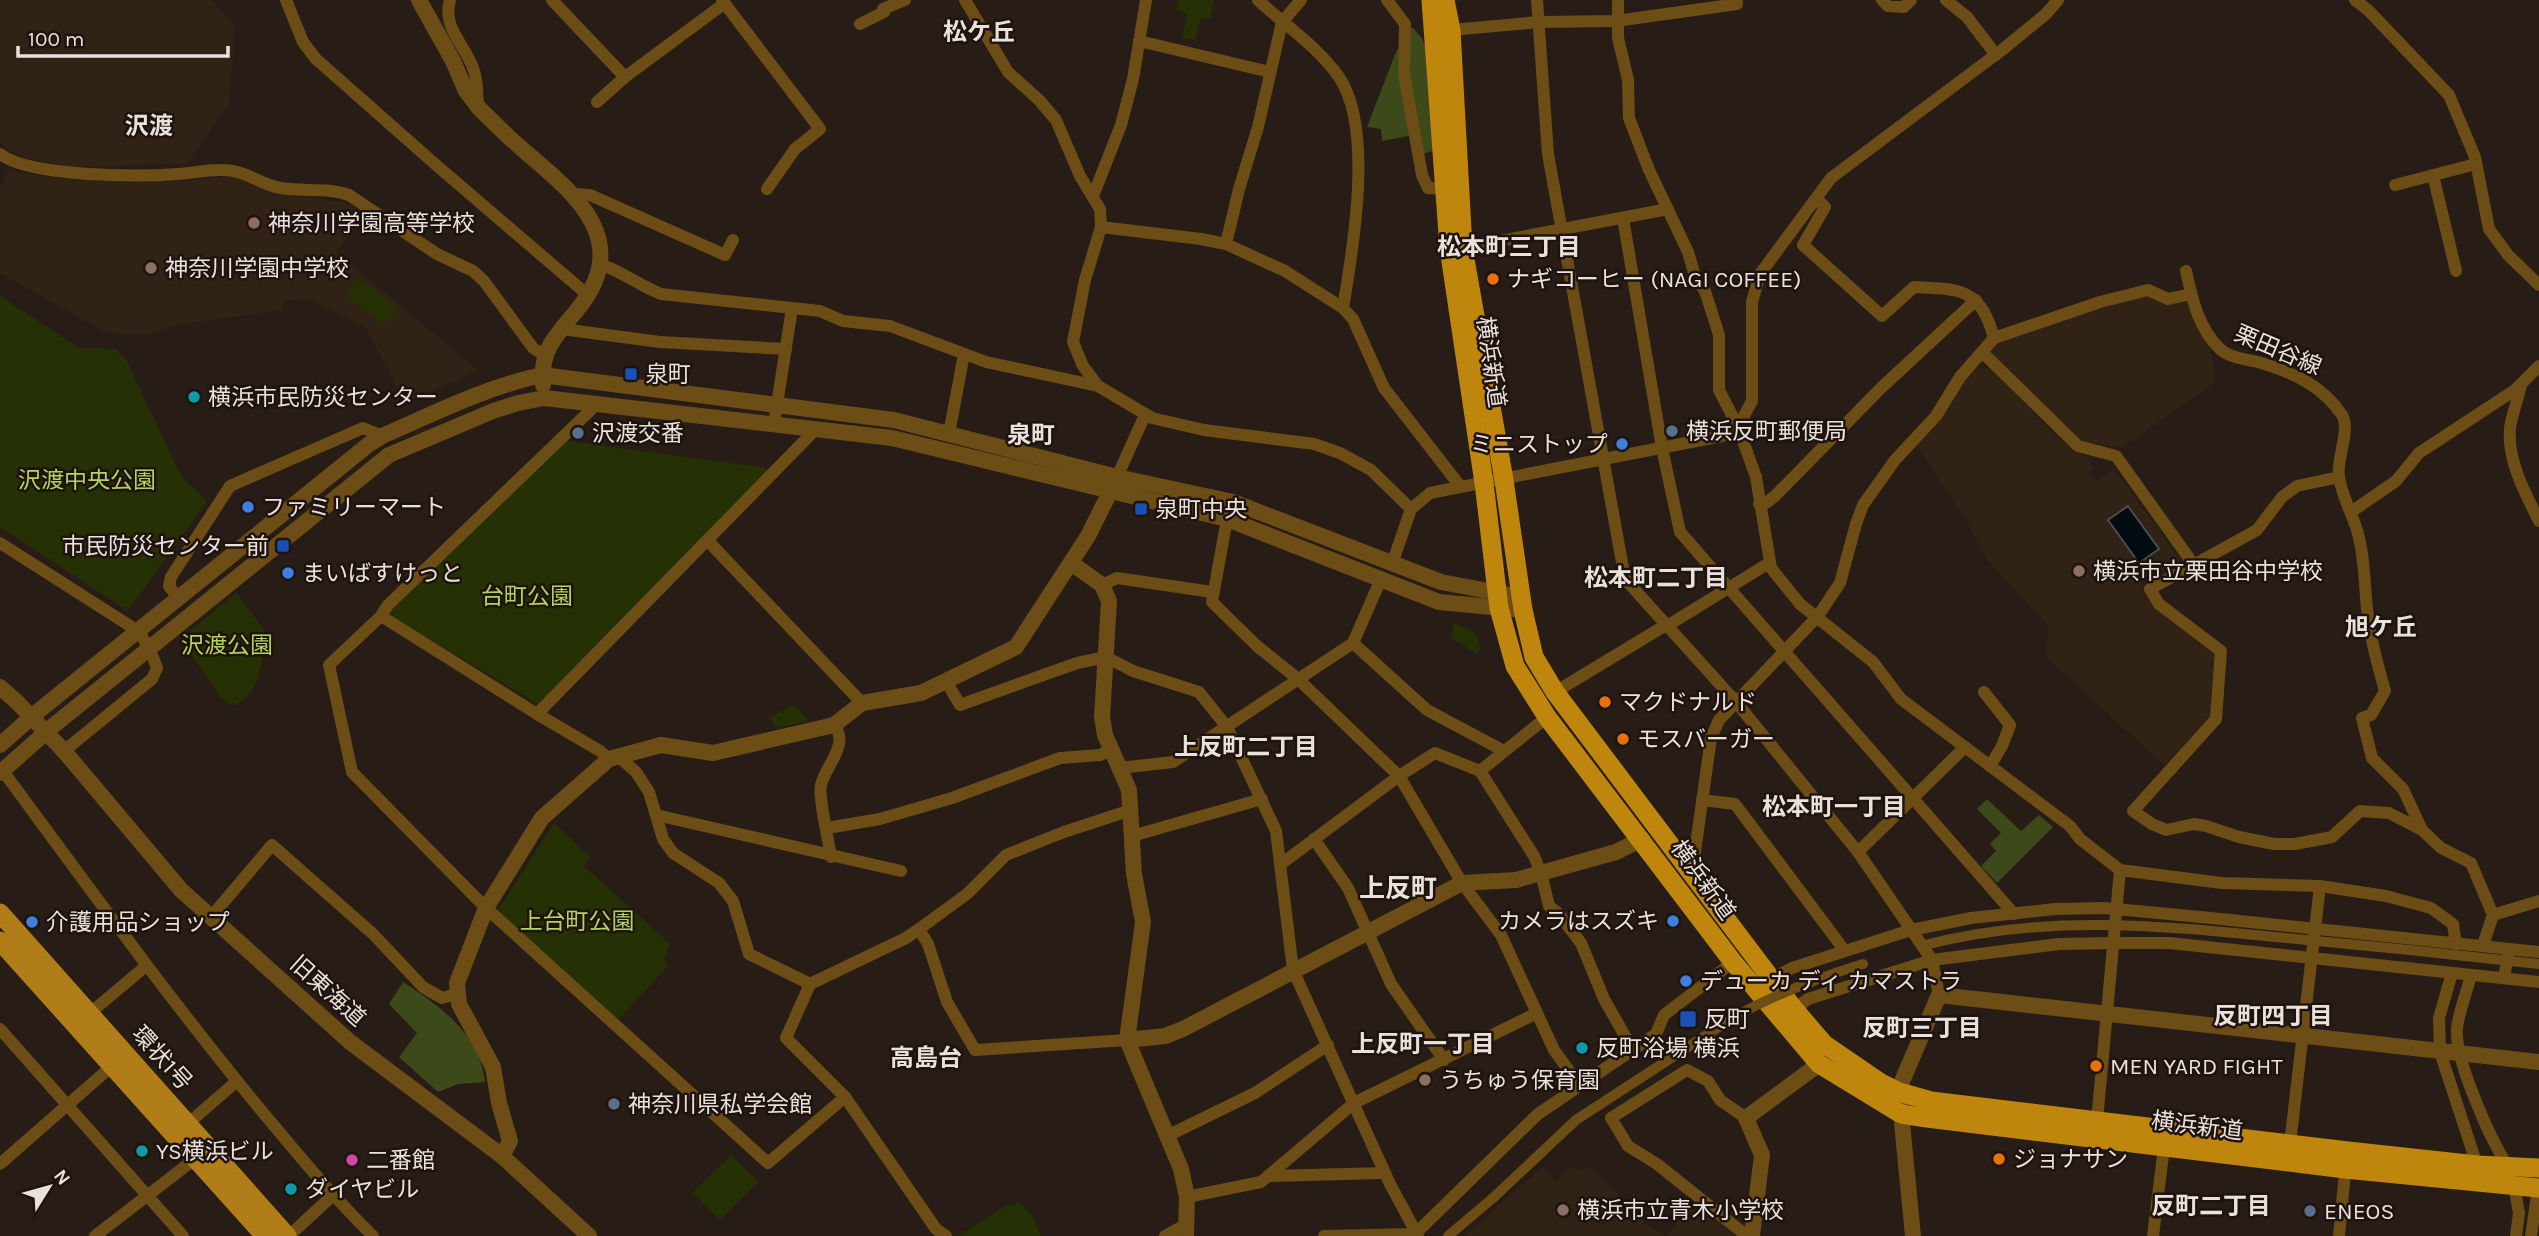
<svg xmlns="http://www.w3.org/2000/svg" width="2539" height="1236" viewBox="0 0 2539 1236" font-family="Karla,'Noto Sans JP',sans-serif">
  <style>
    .education { fill: #302316 }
    .green { fill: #253004 }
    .forest { fill: #3c4919 }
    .water { fill: #010c10; stroke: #474c4e; stroke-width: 2 }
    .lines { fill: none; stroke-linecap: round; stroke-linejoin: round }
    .pedestrian { stroke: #6c4d15; stroke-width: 10 }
    .minor { stroke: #6c4d15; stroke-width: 12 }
    .tertiary { stroke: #6c4d15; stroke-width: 16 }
    .primary { stroke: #b07d18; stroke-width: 19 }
    .trunk { stroke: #be860c; stroke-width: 19 }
    .pedestrian-bridge { stroke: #6c4d15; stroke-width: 10 }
    .tertiary-bridge { stroke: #6c4d15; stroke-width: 16 }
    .education-dot { fill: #8d6e63; stroke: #1e130e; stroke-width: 2.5 }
    .food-dot { fill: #e8710a; stroke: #1e130e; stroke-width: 2.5 }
    .transit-dot { fill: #1a4fb4; stroke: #1e130e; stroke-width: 2.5 }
    .culture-dot { fill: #0f9aa8; stroke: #1e130e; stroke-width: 2.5 }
    .service-dot { fill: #5c6f8a; stroke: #1e130e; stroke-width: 2.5 }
    .shop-dot { fill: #3f7fe0; stroke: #1e130e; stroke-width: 2.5 }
    .hotel-dot { fill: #d1479c; stroke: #1e130e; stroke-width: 2.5 }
    .labels { text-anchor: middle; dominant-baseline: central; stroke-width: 5; stroke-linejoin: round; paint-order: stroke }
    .poi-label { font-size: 23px; fill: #eae1dd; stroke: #1e130e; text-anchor: start }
    .street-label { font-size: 23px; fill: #eae1dd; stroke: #1e130e }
    .park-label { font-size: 23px; fill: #b3d45c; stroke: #1e130e }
    .neighbourhood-label { font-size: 24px; font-weight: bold; fill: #eae1dd; stroke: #1e130e }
    .quarter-label { font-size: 26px; font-weight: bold; fill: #eae1dd; stroke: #1e130e }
  </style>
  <rect width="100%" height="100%" fill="#281c16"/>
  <g class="education">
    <path d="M 0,0 L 212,0 L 235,26 L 229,104 L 187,164 L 67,167 L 26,158 L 9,151 L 0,143 Z"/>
    <path d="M 8,170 L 61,179 L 184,181 L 240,175 L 276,193 L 343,202 L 366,213 L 336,252 L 478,370 L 406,403 L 365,327 L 306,298 L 283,302 L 283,310 L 176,325 L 146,335 L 107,333 L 0,273 L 0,187 Z"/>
    <path d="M 2147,294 L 2187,299 L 2198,327 L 2210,345 L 2215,375 L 2213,384 L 2121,448 L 2087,442 L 2065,433 L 1987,352 L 1997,341 Z"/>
    <path d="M 1985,368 L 1994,370 L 2054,435 L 2086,457 L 2093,467 L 2088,474 L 2096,482 L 2113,470 L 2117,473 L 2182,561 L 2141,580 L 2144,590 L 2160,610 L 2210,647 L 2217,656 L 2212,715 L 2164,765 L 2046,657 L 2048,626 L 1987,559 L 1969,525 L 1915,443 L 1967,376 L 1975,369 Z"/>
    <path d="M 1570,1166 L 1578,1170 L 1592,1167 L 1646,1224 L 1666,1236 L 1465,1236 L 1543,1167 L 1556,1182 Z"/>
    <path d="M 1693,1201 L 1731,1229 L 1734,1236 L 1667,1236 Z"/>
  </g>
  <g class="green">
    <path d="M 1179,0 L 1214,0 L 1210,19 L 1201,18 L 1195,40 L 1182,38 L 1187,14 L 1176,9 Z"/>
    <path d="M 357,278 L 398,309 L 384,326 L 345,293 Z"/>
    <path d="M 0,296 L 79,348 L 115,349 L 126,359 L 181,476 L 207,501 L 128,611 L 0,527 Z"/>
    <path d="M 561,440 L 775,469 L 541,706 L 393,617 L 391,608 Z"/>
    <path d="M 236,593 L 266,632 C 261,661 263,695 232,706 L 221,697 L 180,639 Z"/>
    <path d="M 1453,623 C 1470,630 1478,629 1480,650 L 1477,654 L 1452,638 Z"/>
    <path d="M 794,705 L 809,721 L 776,728 L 769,717 Z"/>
    <path d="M 554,823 L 590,857 L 584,866 L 670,944 L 664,960 L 669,965 L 618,1020 L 497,911 Z"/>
    <path d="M 731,1155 L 758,1182 L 720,1220 L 692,1193 Z"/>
    <path d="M 1019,1203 L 1032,1215 L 1041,1236 L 958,1236 L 1006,1206 Z"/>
  </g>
  <g class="forest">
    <path d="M 1412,27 L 1422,38 L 1427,52 L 1435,150 L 1423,154 L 1419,134 L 1382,141 L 1381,129 L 1367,127 L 1396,52 Z"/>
    <path d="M 1987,799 L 2021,831 L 2039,815 L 2053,827 L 1997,883 L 1981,866 L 1996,851 L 1990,844 L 2001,833 L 1977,809 Z"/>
    <path d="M 403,982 C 440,1006 480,1034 485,1082 L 458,1084 L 438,1092 L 399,1057 L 417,1033 L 389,1004 Z"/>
  </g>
  <path class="water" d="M 2128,506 L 2159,549 L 2139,563 L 2108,520 Z"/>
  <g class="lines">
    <g class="pedestrian">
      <path d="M 1921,946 C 2041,914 2154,925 2275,937 C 2363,945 2451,954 2539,964"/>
      <path d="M 1448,1236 L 1493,1198 L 1576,1120 L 1731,1019"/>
    </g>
    <g class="minor">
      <path d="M 286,0 L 303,42 L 316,59 L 435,164 L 589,296"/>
      <path d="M 450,0 C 442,28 464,43 473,68 C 478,79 477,95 478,107"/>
      <path d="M 552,0 L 625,77"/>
      <path d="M 722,0 L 820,129 L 795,149 L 767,189"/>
      <path d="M 965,0 L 1008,72 L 1039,100 L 1056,120 L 1080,176 L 1100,209 L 1101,227 L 1085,280 L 1073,342 L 1083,366 L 1098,386"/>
      <path d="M 1258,0 C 1285,25 1318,47 1339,77 C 1374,129 1353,249 1343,308"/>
      <path d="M 1387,0 L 1405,24 L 1404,74 L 1422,175 L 1428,188 L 1445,189"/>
      <path d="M 1537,0 L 1548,154 L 1625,579 L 1736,702 L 1858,852 L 1932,960 L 1939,995"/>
      <path d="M 1618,0 L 1618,38 L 1628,80 L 1629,118 L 1649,170 L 1688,252 L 1695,276 L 1705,291 L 1719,335 L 1719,390 L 1738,427 L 1756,477 L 1771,568 L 1800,604 L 1873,662 L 1901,699 L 2070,826 L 2080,839 L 2120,870 L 2222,883 L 2320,886 L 2386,896 L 2431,908 L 2453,924 L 2456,944"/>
      <path d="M 1882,0 L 1888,6 L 1904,7 L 1911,0"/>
      <path d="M 1946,0 L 1967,17 L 1996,55"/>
      <path d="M 2355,0 L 2368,10 L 2449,95 L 2475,157 L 2489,229 L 2508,255 L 2539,285"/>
      <path d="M 860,24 L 884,12 L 883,9 L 905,0"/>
      <path d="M 1451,30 L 1539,22 L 1616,21 L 1737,4 L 1737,0"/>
      <path d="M 1139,41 L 1270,72"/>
      <path d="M 597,102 L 625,77 L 725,3"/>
      <path d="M 0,154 C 30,177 139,177 178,174 C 192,173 206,170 220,170 C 247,169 259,185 281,188 C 304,192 327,187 349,195 L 437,254 L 473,271 L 484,281 L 533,348 L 544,355"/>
      <path d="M 2433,175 L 2456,271"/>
      <path d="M 2395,185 L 2476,164"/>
      <path d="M 572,194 L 590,195 L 725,255 L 733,240"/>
      <path d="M 1093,196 L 1121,125 L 1133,79 L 1146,0"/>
      <path d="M 1623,218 L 1662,448 L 1680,532 L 2014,914"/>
      <path d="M 1101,227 L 1201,239 L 1226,244 L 1285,271 L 1343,308 L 1353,319 L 1384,388 L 1460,486"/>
      <path d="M 1226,244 L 1239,189 L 1258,127 L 1282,22 L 1301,0"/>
      <path d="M 1463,248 L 1668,209"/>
      <path d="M 602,265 C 623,272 640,286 661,294 L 820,311 L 843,321 L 890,326 L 986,362 L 1098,386 L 1152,418 L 1204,430 L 1314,444 L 1340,453 L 1371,470 L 1411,509"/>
      <path d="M 2186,271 C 2192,298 2198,327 2219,348 C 2229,358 2245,359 2258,362 C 2292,372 2322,385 2342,415 C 2351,430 2336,459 2339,477 C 2342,498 2355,518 2359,538 C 2366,566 2364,595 2369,623 C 2372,646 2379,669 2385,691 L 2371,715 L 2362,718 L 2372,758 L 2403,789 L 2422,830 L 2441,848 L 2471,863 L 2493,915 L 2483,945"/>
      <path d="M 562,329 L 660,342 L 786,349"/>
      <path d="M 1994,338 L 2100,302 L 2148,290 L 2168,299 L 2191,294"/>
      <path d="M 1982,352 L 2078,446 L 2116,456 L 2194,565"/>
      <path d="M 2521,385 C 2518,399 2512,414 2510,428 C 2507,460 2525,493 2539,521"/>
      <path d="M 774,424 L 792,308"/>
      <path d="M 949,434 L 964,354"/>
      <path d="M 1117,477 L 1145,415"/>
      <path d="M 2339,477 L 2297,486 L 2282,497 L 2257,530 L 2150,589 L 2159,604 L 2221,651 L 2216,719 L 2133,811 L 2152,824 L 2166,830 L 2194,824 L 2206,826 L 2239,837 L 2274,844 L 2295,844 L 2332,837 L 2360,811 L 2389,813 L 2422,830"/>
      <path d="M 1759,504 L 1766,503 L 1775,496 L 1881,388 L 1976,300"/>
      <path d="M 2351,512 L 2396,481 L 2419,453 L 2515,390 L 2539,366"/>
      <path d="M 1227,519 L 1212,602 L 1257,646 L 1298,679 L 1399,776 L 1462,883 L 1501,935 L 1554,1050 L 1580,1086"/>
      <path d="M 708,541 L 862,703"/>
      <path d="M 0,543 L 138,631 C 147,643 152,653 157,668 L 152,679 L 64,751"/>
      <path d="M 1392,564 L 1411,509 L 1430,493 L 1722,436 L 1738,427 L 1752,401 L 1752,302 L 1760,274 L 1831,178 L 2002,50 L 2046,14 L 2058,0"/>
      <path d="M 1102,585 L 1117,578 L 1212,592"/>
      <path d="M 178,598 L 169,586 L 171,577 L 230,486 L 363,428 L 382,436"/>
      <path d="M 381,616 L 388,605 L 598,403"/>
      <path d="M 1667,626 L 1769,563"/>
      <path d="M 1353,643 L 1427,710 L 1504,751"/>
      <path d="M 946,681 L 960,705 L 1077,663 L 1106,657 L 1133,671 L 1199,692 L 1227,727 L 1276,831 L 1293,970 L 1389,1182 L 1418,1236"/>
      <path d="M 1555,692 L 1666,625"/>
      <path d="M 1984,692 L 2010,725 L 2002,746 L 1990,766"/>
      <path d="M 537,714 L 816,429"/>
      <path d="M 1547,717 L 1480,771 L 1534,856 L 1541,873 L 1549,906 L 1559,914 L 1581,943 L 1604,999 L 1633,1050"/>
      <path d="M 619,757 L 636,772 L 649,792 L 663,839 L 673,853 L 719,883 L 733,901 L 749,954 L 810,984 L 906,938 L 919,929 L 928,944 L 947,1002 L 975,1050 L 1127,1040"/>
      <path d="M 609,759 L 600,751 L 537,714 L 381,616 L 329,665 L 352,772 L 486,908 L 768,1163 L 845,1097"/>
      <path d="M 1119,768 L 1173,762 L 1353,643 L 1381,579"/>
      <path d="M 3,771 C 87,885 170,1000 260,1109 C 297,1153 332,1196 373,1236"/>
      <path d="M 1702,800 L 1735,804 L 1845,951"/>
      <path d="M 656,815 L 901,871"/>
      <path d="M 827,828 L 880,819 L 952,798 L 1060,758 L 1100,755 L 1111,750"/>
      <path d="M 1132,836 L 1262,799"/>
      <path d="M 1314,839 L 1348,888 L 1391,984 L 1444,1060"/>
      <path d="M 1858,852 L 1965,747"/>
      <path d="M 831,857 C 829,842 818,797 821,785 C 826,765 850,744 834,725"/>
      <path d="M 1281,864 L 1399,776 L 1435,753 L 1480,771"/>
      <path d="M 1692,873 L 1711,738 L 1719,720 L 1818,616 L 1840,583 L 1856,524 L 1863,505 L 1895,460 L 1936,416 L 1960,377 L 1994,338 C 1980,288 1961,289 1914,287 L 1882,316 L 1803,245 L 1825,207 L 1817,199"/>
      <path d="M 2493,915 L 2539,901"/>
      <path d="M 211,917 L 272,845 L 373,934 L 423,987 L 442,998 L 456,994"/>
      <path d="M 919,929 L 967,894 L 1006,855 L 1064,832 L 1131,810"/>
      <path d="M 2452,973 L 2439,1018 L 2440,1052 L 2477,1165"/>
      <path d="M 2471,975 C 2467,992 2459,1011 2457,1028 C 2454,1059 2490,1138 2507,1165"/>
      <path d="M 2504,978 L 2509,949"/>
      <path d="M 1771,979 L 1792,968 L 1911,930 L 1971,918 L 2055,909 L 2105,908 L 2211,918 L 2539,952"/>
      <path d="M 810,984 L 786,1038 L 845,1097 L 936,1229 L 946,1236"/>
      <path d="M 1794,1009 L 1808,999 L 1932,960 L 2059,944 L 2113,943 L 2169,943 L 2539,982"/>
      <path d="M 84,1018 L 146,966"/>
      <path d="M 0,1029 L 183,1236"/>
      <path d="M 1746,1118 L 1720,1100 L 1708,1081 L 1687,1070 L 1611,1118 L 1628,1146 L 1657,1164 L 1747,1236"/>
      <path d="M 2097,1121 L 2120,870"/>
      <path d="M 184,1127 L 237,1081"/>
      <path d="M 1167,1136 L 1255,1093 L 1328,1045"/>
      <path d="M 2290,1144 L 2320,886"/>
      <path d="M 0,1164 L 112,1066"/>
      <path d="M 1268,1176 L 1385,1173"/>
      <path d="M 2514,1185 L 2519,1213 L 2516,1236"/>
      <path d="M 1187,1197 L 1261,1182 L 1354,1103 L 1537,1013"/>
      <path d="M 95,1236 L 200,1155"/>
      <path d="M 289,1236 L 332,1196"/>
      <path d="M 1165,1236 L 1185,1225"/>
      <path d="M 1324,1236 L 1415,1234 L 1538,1114 L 1656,1034 L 1664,1015 L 1733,962"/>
      <path d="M 2153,1236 L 2164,1147"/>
      <path d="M 2339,1236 L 2346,1162"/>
      <path d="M 2531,1236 L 2538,1188"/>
    </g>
    <g class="tertiary">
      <path d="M 419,0 L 453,61 L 466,91 L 478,107 C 492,121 506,135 521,148 C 574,193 635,240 577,310 C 556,336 540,349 543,385"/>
      <path d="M 1071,563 L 1102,585 L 1109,601 L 1102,717 L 1105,735 L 1129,790 L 1134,874 L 1143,922 L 1127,1040 L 1181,1169 L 1187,1197 L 1186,1236"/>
      <path d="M 0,687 L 17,702"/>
      <path d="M 0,745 L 36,713 L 368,445 L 382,436 C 435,413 486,387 542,375 L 894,420 L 1117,477 L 1233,502 L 1441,582 L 1520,597"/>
      <path d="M 64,751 L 181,890 L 350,1042 L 502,1156 L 589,1236"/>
      <path d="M 0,773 L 53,726 L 389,455 L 493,411 L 518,403 L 544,398 L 892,438 L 1227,519 L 1439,602 L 1523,610"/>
      <path d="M 1127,1040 L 1165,1036 L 1183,1029 L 1462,883 L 1516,880 L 1616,852 L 1642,839"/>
      <path d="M 502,1156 L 510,1141 L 499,1103 L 493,1067 L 459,1004 L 457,983 L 486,908 L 542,818 L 609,759 L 661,745 L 713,753 L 834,725 L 862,703 L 921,693 L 1016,647 L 1088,536 L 1115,482"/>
      <path d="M 1752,1236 L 1762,1155 L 1746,1118 L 1819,1064"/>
      <path d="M 1913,1236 L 1899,1092 L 1903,1079 L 1939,995 L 2539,1062"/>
    </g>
    <g class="primary">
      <path d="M 0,913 L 287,1236"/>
      <path d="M 0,941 L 265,1236"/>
    </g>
    <g class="trunk">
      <path d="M 1431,0 L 1449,248 L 1484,483 L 1499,608 L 1515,666 L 1547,717 L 1733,962 L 1819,1064 L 1901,1114 L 1927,1118 L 2345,1169 L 2539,1188"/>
      <path d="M 1445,0 L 1451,30 L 1463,248 L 1504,480 L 1523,610 L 1534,657 L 1555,692 L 1794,1009 L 1824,1044 L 1881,1083 L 1899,1092 L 1931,1101 L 2348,1151 L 2477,1165 L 2539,1168"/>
    </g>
    <path class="pedestrian-bridge" d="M 1731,1019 C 1772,995 1818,978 1863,964"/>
    <path class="tertiary-bridge" d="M 17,702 L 64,751"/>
  </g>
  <g class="education-dot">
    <circle cx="254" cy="223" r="7"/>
    <circle cx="151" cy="268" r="7"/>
    <circle cx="2079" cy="571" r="7"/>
    <circle cx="1425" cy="1080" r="7"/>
    <circle cx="1563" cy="1210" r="7"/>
  </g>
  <g class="food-dot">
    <circle cx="1493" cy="279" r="7"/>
    <circle cx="1605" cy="702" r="7"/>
    <circle cx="1623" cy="739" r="7"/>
    <circle cx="2096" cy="1066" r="7"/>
    <circle cx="1999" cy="1159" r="7"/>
  </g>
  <g class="transit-dot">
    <rect x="624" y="367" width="14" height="14" rx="3.5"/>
    <rect x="1134" y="502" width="14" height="14" rx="3.5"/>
    <rect x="276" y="539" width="14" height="14" rx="3.5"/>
    <rect x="1679" y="1010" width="18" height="18" rx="3.5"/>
  </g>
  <g class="culture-dot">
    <circle cx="194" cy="397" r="7"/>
    <circle cx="1582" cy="1048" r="7"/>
    <circle cx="142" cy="1151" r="7"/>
    <circle cx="291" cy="1189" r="7"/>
  </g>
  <g class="service-dot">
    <circle cx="1672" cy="431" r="7"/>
    <circle cx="578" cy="433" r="7"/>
    <circle cx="614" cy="1104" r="7"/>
    <circle cx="2310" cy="1211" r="7"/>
  </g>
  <g class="shop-dot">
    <circle cx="1622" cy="444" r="7"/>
    <circle cx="248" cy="507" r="7"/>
    <circle cx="288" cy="573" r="7"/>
    <circle cx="1673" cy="921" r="7"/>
    <circle cx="32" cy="922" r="7"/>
    <circle cx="1686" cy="981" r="7"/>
  </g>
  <circle class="hotel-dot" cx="352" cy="1160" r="7"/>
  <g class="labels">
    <g class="poi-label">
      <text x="268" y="223">神奈川学園高等学校</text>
      <text x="165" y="268">神奈川学園中学校</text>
      <text x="1507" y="279">ナギコーヒー (NAGI COFFEE)</text>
      <text x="645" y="374">泉町</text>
      <text x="208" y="397">横浜市民防災センター</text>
      <text x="1686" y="431">横浜反町郵便局</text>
      <text x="592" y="433">沢渡交番</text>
      <text x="1608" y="444" text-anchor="end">ミニストップ</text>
      <text x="262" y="507">ファミリーマート</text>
      <text x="1155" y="509">泉町中央</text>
      <text x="269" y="546" text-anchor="end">市民防災センター前</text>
      <text x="2093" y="571">横浜市立栗田谷中学校</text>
      <text x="302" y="573">まいばすけっと</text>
      <text x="1619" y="702">マクドナルド</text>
      <text x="1637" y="739">モスバーガー</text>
      <text x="1659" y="921" text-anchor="end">カメラはスズキ</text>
      <text x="46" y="922">介護用品ショップ</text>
      <text x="1700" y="981">デューカ ディ カマストラ</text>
      <text x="1704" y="1019">反町</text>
      <text x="1596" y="1048">反町浴場 横浜</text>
      <text x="2110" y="1066">MEN YARD FIGHT</text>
      <text x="1439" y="1080">うちゅう保育園</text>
      <text x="628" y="1104">神奈川県私学会館</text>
      <text x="156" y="1151">YS横浜ビル</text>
      <text x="2013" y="1159">ジョナサン</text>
      <text x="366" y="1160">二番館</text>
      <text x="305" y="1189">ダイヤビル</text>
      <text x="1577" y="1210">横浜市立青木小学校</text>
      <text x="2324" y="1211">ENEOS</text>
    </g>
    <g class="street-label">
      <text transform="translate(2278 350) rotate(23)">栗田谷線</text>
      <text transform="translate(1491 362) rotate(82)">横浜新道</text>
      <text transform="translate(1703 880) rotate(54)">横浜新道</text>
      <text transform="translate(328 991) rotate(42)">旧東海道</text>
      <text transform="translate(162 1058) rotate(48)">環状1号</text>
      <text transform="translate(2197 1126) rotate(7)">横浜新道</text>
    </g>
    <g class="park-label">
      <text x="87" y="480">沢渡中央公園</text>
      <text x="527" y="596">台町公園</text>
      <text x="227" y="645">沢渡公園</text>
      <text x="577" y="921">上台町公園</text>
    </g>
    <g class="neighbourhood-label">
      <text x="979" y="32">松ケ丘</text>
      <text x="149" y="126">沢渡</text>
      <text x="1509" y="247">松本町三丁目</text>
      <text x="1031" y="435">泉町</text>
      <text x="1656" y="578">松本町二丁目</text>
      <text x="2381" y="627">旭ケ丘</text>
      <text x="1246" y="747">上反町二丁目</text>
      <text x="1834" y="807">松本町一丁目</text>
      <text x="2273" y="1016">反町四丁目</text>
      <text x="1922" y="1028">反町三丁目</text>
      <text x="1423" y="1044">上反町一丁目</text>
      <text x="926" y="1058">高島台</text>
      <text x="2211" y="1206">反町二丁目</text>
    </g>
    <g class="quarter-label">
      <text x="1398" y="888">上反町</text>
    </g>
  </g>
  <g transform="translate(49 1187) rotate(53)" stroke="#1e130e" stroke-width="5" paint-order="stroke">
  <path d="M0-5L12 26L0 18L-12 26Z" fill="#eae1dd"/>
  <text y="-10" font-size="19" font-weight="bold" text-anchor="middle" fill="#eae1dd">N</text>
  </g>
  <path d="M18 46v10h210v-10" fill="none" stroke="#eae1dd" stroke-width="3.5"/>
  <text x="28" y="46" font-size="21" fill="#eae1dd" stroke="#1e130e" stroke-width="5" paint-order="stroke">100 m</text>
</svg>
